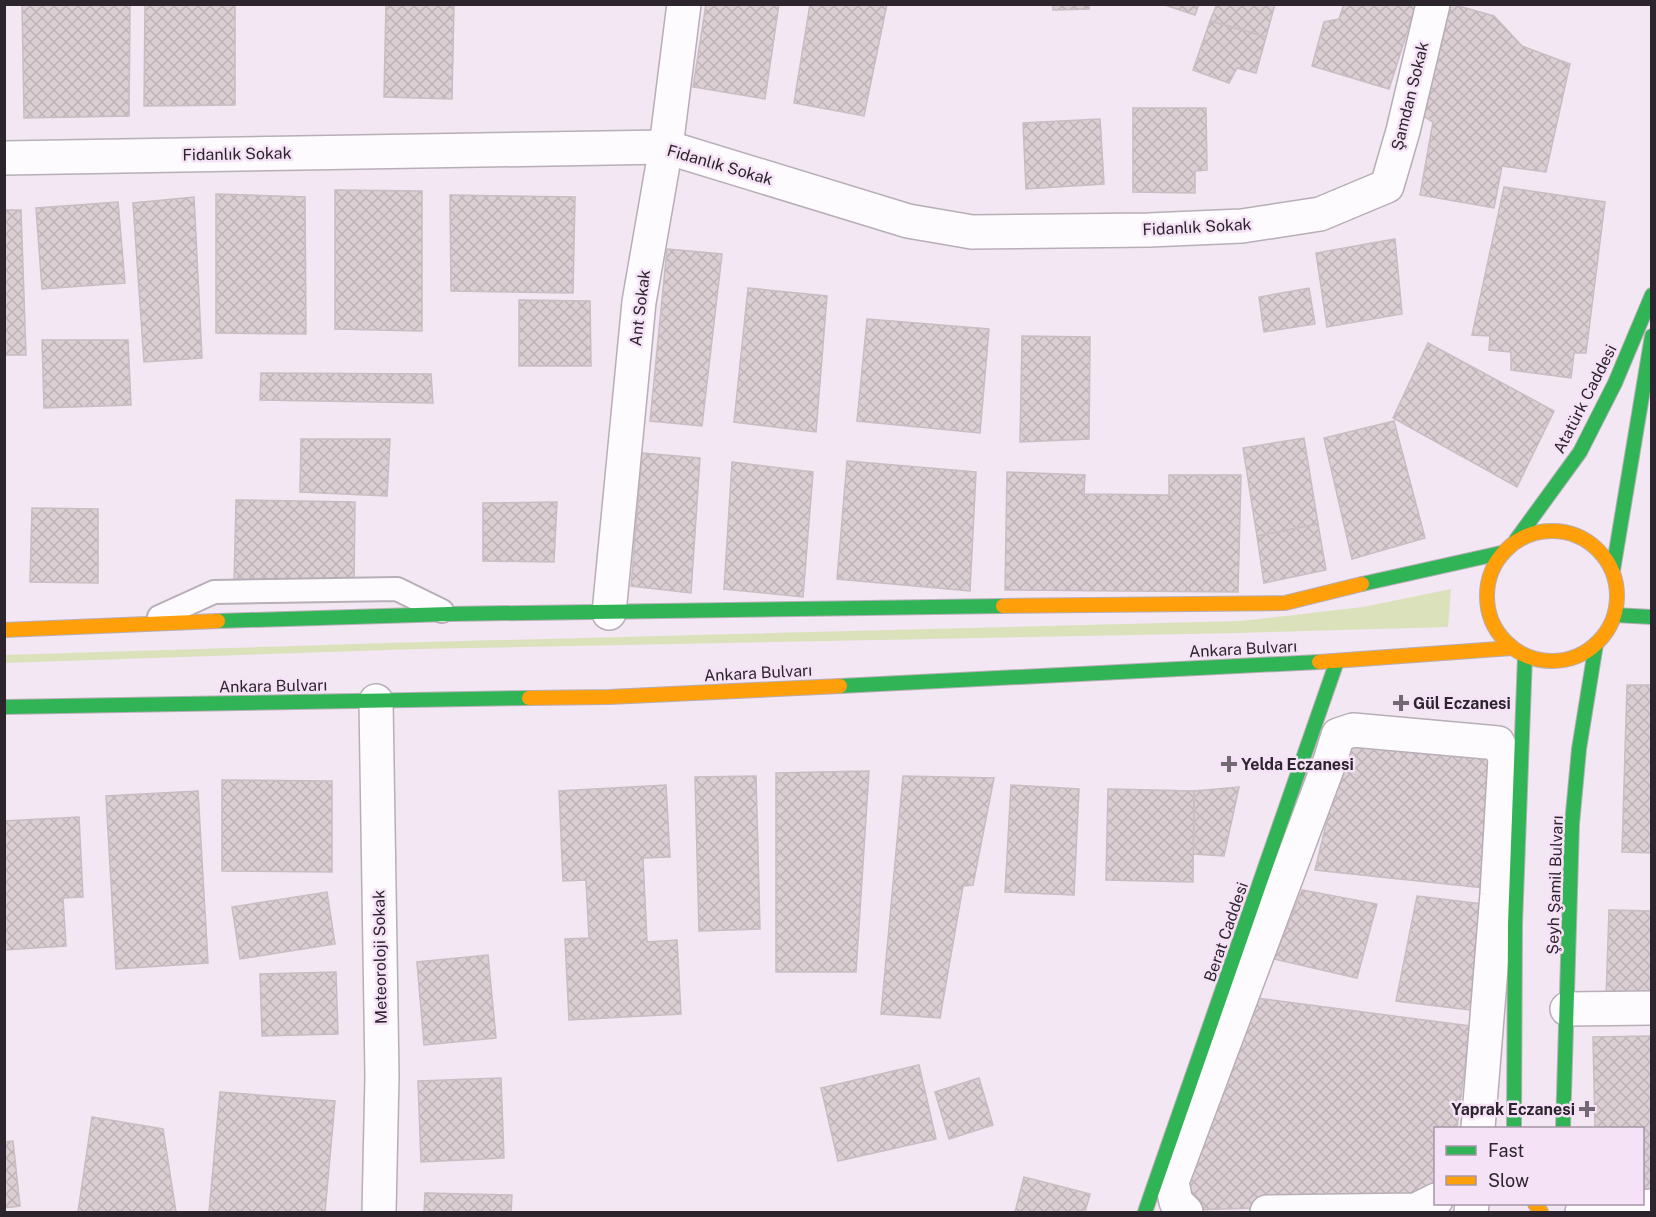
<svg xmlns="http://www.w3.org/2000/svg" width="1656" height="1217" viewBox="0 0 1656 1217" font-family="'Public Sans',sans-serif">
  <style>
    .green { fill: #dbe1bb }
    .building { fill: url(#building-cross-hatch); stroke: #c8bdc2; stroke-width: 1.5 }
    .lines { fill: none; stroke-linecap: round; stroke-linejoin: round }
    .lane-casing { stroke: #b7aeb7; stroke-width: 26 }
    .street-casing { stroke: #b7aeb7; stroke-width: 36 }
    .fast-casing { stroke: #b7aeb7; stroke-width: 16 }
    .slow-casing { stroke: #b7aeb7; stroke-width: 16 }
    .lane { stroke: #fdfbfd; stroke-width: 22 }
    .street { stroke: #fdfbfd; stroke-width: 33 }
    .fast { stroke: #30b455; stroke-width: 14 }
    .slow { stroke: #ff9f0a; stroke-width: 14 }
    .poi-dot { fill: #726972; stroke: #f6e2f6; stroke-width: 2 }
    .labels { text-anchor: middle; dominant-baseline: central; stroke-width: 5; stroke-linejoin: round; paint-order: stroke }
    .street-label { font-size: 16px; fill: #2d252d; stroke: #f6e2f6 }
    .poi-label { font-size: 16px; font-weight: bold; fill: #2d252d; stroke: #f6e2f6; text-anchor: start }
  </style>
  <defs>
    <pattern id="building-cross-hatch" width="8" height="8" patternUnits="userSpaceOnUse" patternTransform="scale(1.5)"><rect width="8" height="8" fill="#dccfd4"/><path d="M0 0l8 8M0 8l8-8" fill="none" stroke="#bdb2b6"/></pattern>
  </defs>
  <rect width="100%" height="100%" fill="#f2e7f2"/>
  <path class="green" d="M 1451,589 L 1448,627 L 1238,633 L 417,649 L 5,663 L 4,655 L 388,643 L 1241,621 L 1363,607 Z"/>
  <g class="building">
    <path d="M 22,4 L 130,4 L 129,116 L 24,118 Z"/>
    <path d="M 145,4 L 235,4 L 235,105 L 144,106 Z"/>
    <path d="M 386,4 L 454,4 L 452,99 L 384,97 Z"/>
    <path d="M 706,4 L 779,4 L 765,99 L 693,87 Z"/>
    <path d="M 810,4 L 887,4 L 864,116 L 794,103 Z"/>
    <path d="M 1053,4 L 1089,4 L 1089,9 L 1053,10 Z"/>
    <path d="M 1162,4 L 1199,4 L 1195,15 Z"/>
    <path d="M 1217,4 L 1275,4 L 1266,37 L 1210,21 Z"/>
    <path d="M 1344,4 L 1416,4 L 1389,89 L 1312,66 L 1324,22 L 1339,19 Z"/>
    <path d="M 1451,4 L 1494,16 L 1522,46 L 1570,64 L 1546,172 L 1502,166 L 1494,208 L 1420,195 L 1433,122 L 1421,115 Z"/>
    <path d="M 1210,21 L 1266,37 L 1256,73 L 1237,68 L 1229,83 L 1193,70 Z"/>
    <path d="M 1133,108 L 1206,108 L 1207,170 L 1195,171 L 1195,193 L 1133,192 Z"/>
    <path d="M 1100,119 L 1104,184 L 1026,189 L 1023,123 Z"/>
    <path d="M 1504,187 L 1605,202 L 1586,353 L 1574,353 L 1571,378 L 1511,370 L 1511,352 L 1489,350 L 1490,336 L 1472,335 Z"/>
    <path d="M 335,190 L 422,191 L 422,331 L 335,329 Z"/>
    <path d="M 216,194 L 305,197 L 306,334 L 216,333 Z"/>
    <path d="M 450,195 L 575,197 L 573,293 L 451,291 Z"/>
    <path d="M 194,197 L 202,358 L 144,362 L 133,203 Z"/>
    <path d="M 118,202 L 125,283 L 42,289 L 36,208 Z"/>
    <path d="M 4,210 L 21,210 L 26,355 L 4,355 Z"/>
    <path d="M 1395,239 L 1402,314 L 1327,327 L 1316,253 Z"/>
    <path d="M 667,249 L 722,254 L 702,426 L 650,421 Z"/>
    <path d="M 748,288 L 827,296 L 816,432 L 734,422 Z"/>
    <path d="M 1309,288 L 1315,324 L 1264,332 L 1259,297 Z"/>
    <path d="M 519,300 L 590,301 L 591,366 L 519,366 Z"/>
    <path d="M 867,319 L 989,329 L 980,433 L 857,421 Z"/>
    <path d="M 1022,336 L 1090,337 L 1089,439 L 1020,442 Z"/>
    <path d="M 42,340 L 128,340 L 131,405 L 44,408 Z"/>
    <path d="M 1428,343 L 1554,411 L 1517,487 L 1393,418 Z"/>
    <path d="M 261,373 L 431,374 L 433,403 L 260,400 Z"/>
    <path d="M 1394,421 L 1425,538 L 1352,559 L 1324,438 Z"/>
    <path d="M 1304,438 L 1318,524 L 1257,536 L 1243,448 Z"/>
    <path d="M 301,439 L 390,439 L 387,496 L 300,492 Z"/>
    <path d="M 642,453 L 700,458 L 691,593 L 631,586 Z"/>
    <path d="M 847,461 L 976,472 L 970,591 L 837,579 Z"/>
    <path d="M 732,462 L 813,472 L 803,597 L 724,589 Z"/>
    <path d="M 1007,472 L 1085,475 L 1084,494 L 1169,495 L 1169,475 L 1241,475 L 1238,592 L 1005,590 Z"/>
    <path d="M 236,500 L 355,502 L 354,586 L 234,586 Z"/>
    <path d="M 557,502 L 554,562 L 483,561 L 483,503 Z"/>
    <path d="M 32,508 L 98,509 L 98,583 L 30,582 Z"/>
    <path d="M 1318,524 L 1326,570 L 1264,583 L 1257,536 Z"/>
    <path d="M 1627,685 L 1652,685 L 1652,853 L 1622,852 Z"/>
    <path d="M 1347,737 L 1500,752 L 1484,888 L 1315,870 Z"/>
    <path d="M 869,771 L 856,972 L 776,972 L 776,773 Z"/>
    <path d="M 756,776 L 760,929 L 699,931 L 695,777 Z"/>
    <path d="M 903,776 L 994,778 L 973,885 L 963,886 L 940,1018 L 881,1014 Z"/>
    <path d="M 222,780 L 332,781 L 332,872 L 222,871 Z"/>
    <path d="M 666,785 L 670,857 L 643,858 L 647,942 L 677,940 L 681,1014 L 569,1020 L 565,939 L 589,938 L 586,880 L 563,881 L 559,791 Z"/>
    <path d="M 1011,785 L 1079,789 L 1074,895 L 1005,892 Z"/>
    <path d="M 1239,787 L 1224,856 L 1193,854 L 1194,791 Z"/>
    <path d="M 1108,789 L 1194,791 L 1193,882 L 1106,880 Z"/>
    <path d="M 198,791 L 208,963 L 116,969 L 106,796 Z"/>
    <path d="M 79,817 L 83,897 L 63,898 L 66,946 L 4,950 L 4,821 Z"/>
    <path d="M 1302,890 L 1377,904 L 1357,978 L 1274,959 Z"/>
    <path d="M 327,892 L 335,944 L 240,959 L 232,907 Z"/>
    <path d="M 1417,896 L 1482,904 L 1478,1011 L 1396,1001 Z"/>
    <path d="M 1609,910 L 1652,911 L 1652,1000 L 1606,999 Z"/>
    <path d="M 488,955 L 496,1038 L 424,1045 L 417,962 Z"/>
    <path d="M 336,972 L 338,1034 L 262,1036 L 260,974 Z"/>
    <path d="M 1256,998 L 1470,1026 L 1457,1128 L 1436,1128 L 1436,1189 L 1415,1203 L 1191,1210 L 1182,1184 Z"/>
    <path d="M 1652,1036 L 1652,1190 L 1642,1190 L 1642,1128 L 1595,1128 L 1593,1037 Z"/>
    <path d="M 919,1065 L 936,1139 L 838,1161 L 821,1088 Z"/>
    <path d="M 501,1078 L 504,1158 L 421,1162 L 418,1081 Z"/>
    <path d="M 979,1078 L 993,1125 L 949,1139 L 935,1092 Z"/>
    <path d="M 220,1092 L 335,1101 L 325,1212 L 209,1212 Z"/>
    <path d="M 92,1117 L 163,1129 L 176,1212 L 78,1212 Z"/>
    <path d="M 13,1141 L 20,1206 L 4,1208 L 4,1142 Z"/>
    <path d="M 1024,1177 L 1090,1194 L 1085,1212 L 1015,1212 Z"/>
    <path d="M 425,1193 L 512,1195 L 511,1212 L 424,1212 Z"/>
  </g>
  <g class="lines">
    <g class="lane-casing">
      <path id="lane" d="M 159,617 L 214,592 L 397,589 L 442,611"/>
    </g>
    <g class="street-casing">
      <g id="street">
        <path d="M 4,158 L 666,147 L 908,221 L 972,232 L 1149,230 L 1242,226 L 1320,214 L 1387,186 L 1403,131 L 1433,4"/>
        <path d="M 609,613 L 639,302 L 666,147 L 684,4"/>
        <path d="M 376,701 L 382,1076 L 379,1212"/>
        <path d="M 1567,1009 L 1652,1008"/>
        <path d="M 1186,1212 L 1176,1202 L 1172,1182 L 1330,761 L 1338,735 L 1353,730 L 1498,743 L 1505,758 L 1497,894 L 1478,1128"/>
        <path d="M 1267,1212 L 1416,1210 L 1436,1200"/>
        <path d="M 1471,1212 L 1472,1204"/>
        <path d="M 1582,1212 L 1652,1206"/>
      </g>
    </g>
    <g class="fast-casing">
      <g id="fast">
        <path d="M 1516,540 L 1580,452 L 1615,383 L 1652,295"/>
        <path d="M 1613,570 L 1652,336"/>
        <path d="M 1362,584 L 1501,553"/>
        <path d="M 1615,615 L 1652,617"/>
        <path d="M 218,621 L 449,614 L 1003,606"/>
        <path d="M 840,686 L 1319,662"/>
        <path d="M 4,707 L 529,698"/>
        <path d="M 1514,1128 L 1515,924 L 1525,656"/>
        <path d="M 1563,1128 L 1572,824 L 1579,749 L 1596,644"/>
        <path d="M 1145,1212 L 1337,661"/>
      </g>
    </g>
    <g class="slow-casing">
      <g id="slow">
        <circle cx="1552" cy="596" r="65"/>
        <path d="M 1003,606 L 1285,603 L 1362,584"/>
        <path d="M 4,630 L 218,621"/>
        <path d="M 1319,662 L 1512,648"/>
        <path d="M 529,698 L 609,697 L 840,686"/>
        <path d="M 1535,1204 L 1541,1212"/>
      </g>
    </g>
    <use href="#lane" class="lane"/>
    <use href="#street" class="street"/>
    <use href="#fast" class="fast"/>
    <use href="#slow" class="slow"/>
  </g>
  <g class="poi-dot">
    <path d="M1398 694h6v6h6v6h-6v6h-6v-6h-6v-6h6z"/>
    <path d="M1226 755h6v6h6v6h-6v6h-6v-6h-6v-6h6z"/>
    <path d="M1584 1100h6v6h6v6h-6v6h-6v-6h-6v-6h6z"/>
  </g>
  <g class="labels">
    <g class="street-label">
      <text transform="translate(1410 96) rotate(-76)">Şamdan Sokak</text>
      <text transform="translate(237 154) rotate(-1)">Fidanlık Sokak</text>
      <text transform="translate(720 165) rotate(16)">Fidanlık Sokak</text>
      <text transform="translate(1197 227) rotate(-3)">Fidanlık Sokak</text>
      <text transform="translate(640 308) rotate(-83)">Ant Sokak</text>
      <text transform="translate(1585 399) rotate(-63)">Atatürk Caddesi</text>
      <text transform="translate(1243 649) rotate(-3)">Ankara Bulvarı</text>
      <text transform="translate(758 673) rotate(-3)">Ankara Bulvarı</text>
      <text transform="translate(273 686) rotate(-1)">Ankara Bulvarı</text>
      <text transform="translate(1555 885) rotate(-88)">Şeyh Şamil Bulvarı</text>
      <text transform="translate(1226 932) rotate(-71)">Berat Caddesi</text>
      <text transform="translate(380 957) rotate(-91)">Meteoroloji Sokak</text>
    </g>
    <g class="poi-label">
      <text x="1413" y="703">Gül Eczanesi</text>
      <text x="1241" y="764">Yelda Eczanesi</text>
      <text x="1575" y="1109" text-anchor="end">Yaprak Eczanesi</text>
    </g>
  </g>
  <rect width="1656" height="1217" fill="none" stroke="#2d252d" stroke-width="12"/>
  <rect x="1434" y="1127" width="210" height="78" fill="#f6e2f6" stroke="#a696a6" stroke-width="1.5"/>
  <rect x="1446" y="1146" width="30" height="9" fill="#30b455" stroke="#a696a6" stroke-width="1.5"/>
  <text x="1488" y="1157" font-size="18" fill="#2d252d">Fast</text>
  <rect x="1446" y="1176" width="30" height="9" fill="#ff9f0a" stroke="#a696a6" stroke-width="1.5"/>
  <text x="1488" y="1187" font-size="18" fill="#2d252d">Slow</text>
</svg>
